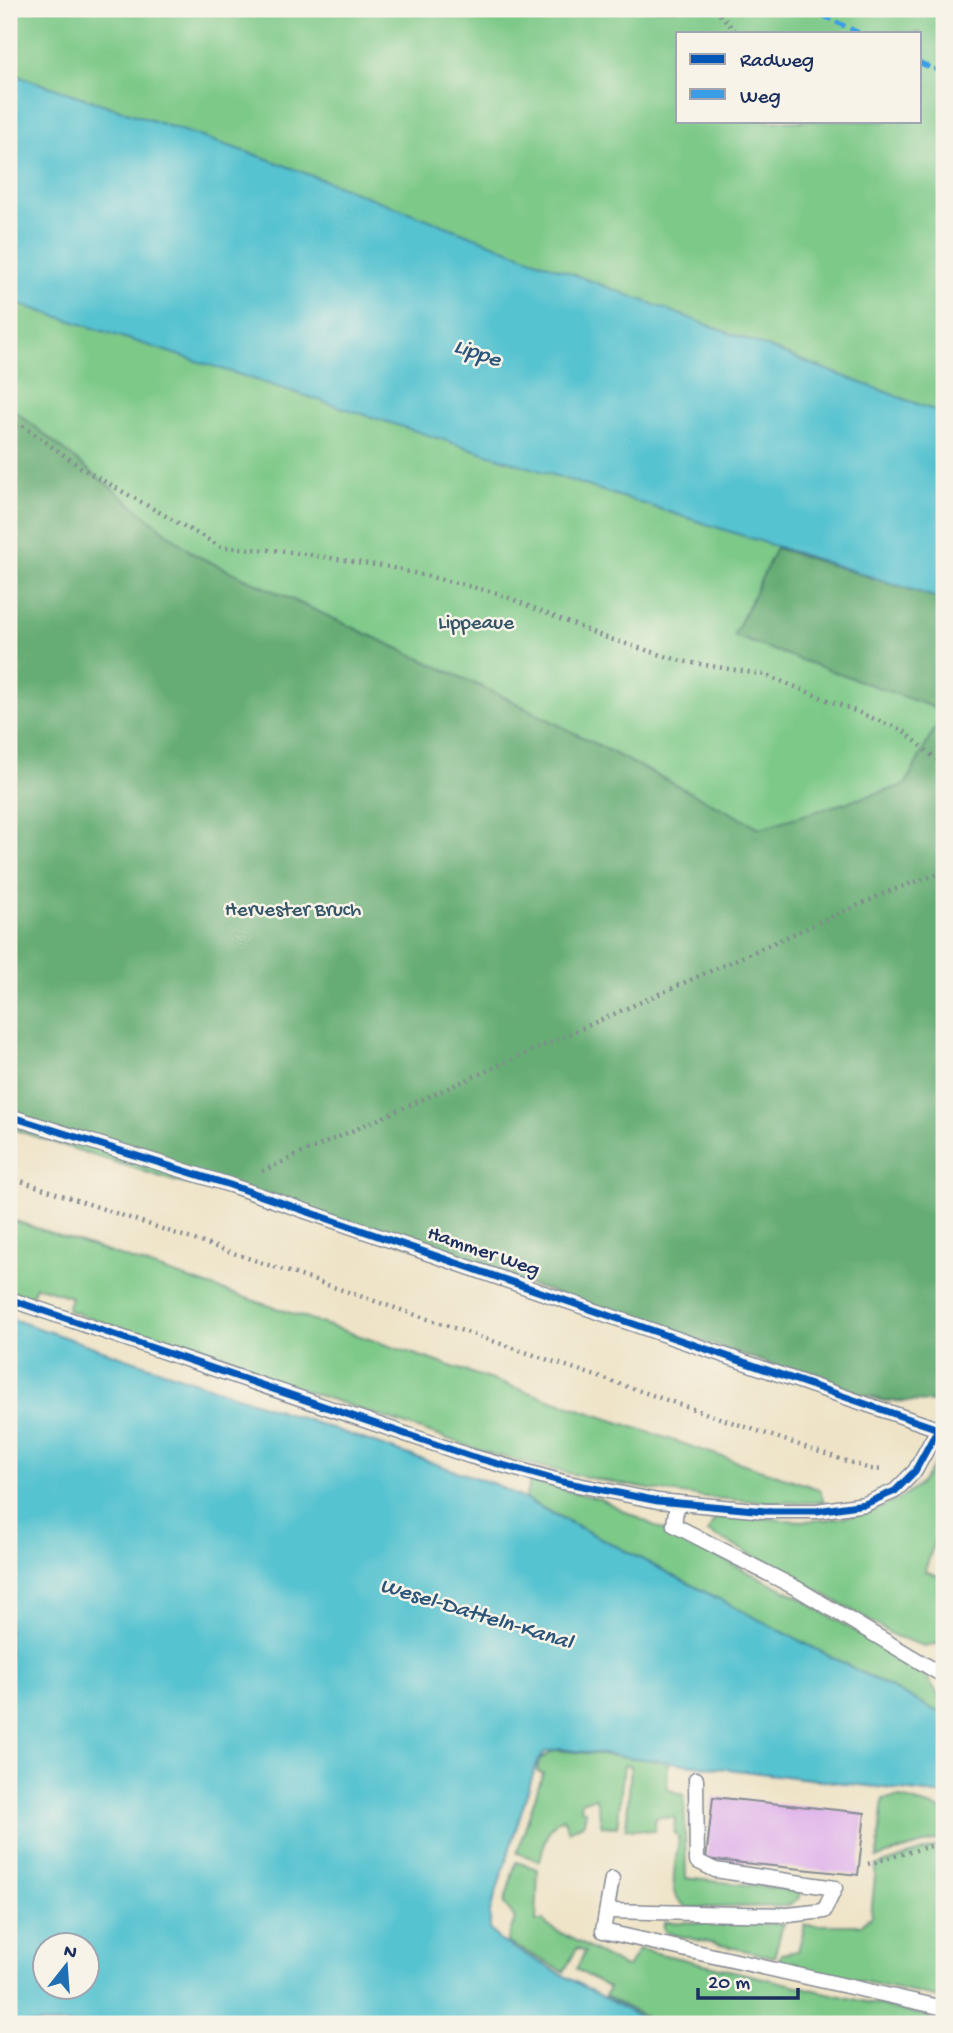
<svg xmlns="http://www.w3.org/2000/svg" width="953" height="2033" viewBox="0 0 953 2033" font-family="'Gochi Hand',sans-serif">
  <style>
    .green { fill: #7dc988; stroke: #4c7c73; stroke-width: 2; fill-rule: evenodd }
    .forest { fill: #66ad74; stroke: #406e69; stroke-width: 2 }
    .water { fill: #57c3d0; stroke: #397997; stroke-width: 2; fill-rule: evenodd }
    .building { fill: #ddaceb }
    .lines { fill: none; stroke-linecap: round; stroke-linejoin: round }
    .lane-casing { stroke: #848992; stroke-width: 17 }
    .path { stroke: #848992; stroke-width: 4.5; stroke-dasharray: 2 5; stroke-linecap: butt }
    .lane { stroke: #fff; stroke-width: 14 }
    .quiet { stroke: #3b9de6; stroke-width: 5; stroke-dasharray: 10 5; stroke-linecap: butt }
    .cycleway-casing { stroke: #f7f3e8; stroke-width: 11 }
    .cycleway { stroke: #0057b8; stroke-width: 7 }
    .labels { text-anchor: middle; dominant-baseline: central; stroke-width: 5; stroke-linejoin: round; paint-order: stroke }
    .park-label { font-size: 21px; fill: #345668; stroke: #f7f3e8 }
    .street-label { font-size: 21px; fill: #1b2f5e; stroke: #f7f3e8 }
    .water-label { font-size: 23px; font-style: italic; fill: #2a547a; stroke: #f7f3e8 }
  </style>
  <rect width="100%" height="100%" fill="#f7f3e8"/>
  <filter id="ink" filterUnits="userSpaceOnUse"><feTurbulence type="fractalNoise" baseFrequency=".0143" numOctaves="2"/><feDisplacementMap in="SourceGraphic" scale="14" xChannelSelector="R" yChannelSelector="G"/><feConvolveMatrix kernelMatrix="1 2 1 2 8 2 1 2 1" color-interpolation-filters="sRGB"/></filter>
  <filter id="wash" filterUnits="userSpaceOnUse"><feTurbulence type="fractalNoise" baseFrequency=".00686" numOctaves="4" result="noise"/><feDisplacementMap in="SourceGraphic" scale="28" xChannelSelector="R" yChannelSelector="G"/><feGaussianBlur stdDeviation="1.57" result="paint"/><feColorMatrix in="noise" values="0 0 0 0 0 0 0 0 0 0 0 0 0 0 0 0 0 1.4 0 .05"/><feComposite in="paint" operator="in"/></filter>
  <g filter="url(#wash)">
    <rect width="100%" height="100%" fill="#eee3c6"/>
    <g class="green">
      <path d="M 9,9 L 944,9 L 944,1403 L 251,1195 L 177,1182 L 9,1128 ZM 678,33 L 920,33 L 920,121 L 678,121 Z"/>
      <path d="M 9,1219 L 819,1489 L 824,1502 C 712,1506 600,1483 492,1454 L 67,1310 L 71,1297 L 36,1286 L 31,1298 L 9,1290 Z"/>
      <path d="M 944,1448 L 944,1511 L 925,1571 L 944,1578 L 944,1643 L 924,1646 L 895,1636 L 804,1582 L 708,1532 L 714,1520 C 736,1513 760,1518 783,1520 C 831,1523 884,1516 920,1484 C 930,1475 935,1459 944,1448 Z"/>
      <path d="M 530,1481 L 600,1499 L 795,1595 L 923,1673 L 944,1703 L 940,1713 L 525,1499 Z"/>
      <path d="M 554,1750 L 668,1761 L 667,1789 L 684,1795 L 686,1878 L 800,1891 L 799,1898 L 787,1906 L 688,1908 C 664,1896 677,1860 679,1838 L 674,1832 L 675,1818 L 656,1817 L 654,1831 L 626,1829 L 631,1766 L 624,1765 L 617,1827 L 602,1826 L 596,1798 L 582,1801 L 581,1808 L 586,1812 L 584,1823 L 569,1831 L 563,1818 C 546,1826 544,1844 540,1861 L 517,1853 L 543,1773 L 537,1771 L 539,1761 Z"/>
      <path d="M 898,1797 L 943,1810 L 940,1839 L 877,1858 L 883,1799 Z"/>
      <path d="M 942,1845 L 944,1999 L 778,1963 L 781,1954 L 798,1951 L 805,1925 L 861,1925 L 871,1916 L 876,1866 Z"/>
      <path d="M 516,1862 L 538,1869 L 536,1922 L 544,1920 L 548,1926 L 624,1967 L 629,1966 L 639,1949 L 926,2016 L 938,2024 L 658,2024 L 605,1996 L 609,1988 L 576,1969 L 585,1952 L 577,1948 L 564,1972 L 507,1942 L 515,1918 L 504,1904 Z"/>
      <path d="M 665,1922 L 783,1924 L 774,1957 L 667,1933 L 663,1928 Z"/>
    </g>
    <path class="forest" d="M 9,406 L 195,555 L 506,698 L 760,828 L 905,785 L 944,711 L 734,636 L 776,548 L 944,600 L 944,1402 L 883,1401 L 9,1114 Z"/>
    <g class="water">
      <path d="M 9,73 L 265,158 L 944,414 L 944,600 L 9,301 Z"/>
      <path d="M 9,1318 L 497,1485 L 944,1715 L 944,1795 L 560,1749 L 545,1752 L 536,1765 L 490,1912 L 490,1929 L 499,1940 L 652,2024 L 9,2024 ZM 46,1946 L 88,1946 L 88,1988 L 46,1988 Z"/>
    </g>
    <g id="blocks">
      <path class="building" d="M 713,1797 L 865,1813 L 858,1875 L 706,1859 Z"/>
    </g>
  </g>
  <g filter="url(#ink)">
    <use href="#blocks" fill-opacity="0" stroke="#848992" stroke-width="2"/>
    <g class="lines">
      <g class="lane-casing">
        <g id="lane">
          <path d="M 9,1116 L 230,1185 L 944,1431"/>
          <path d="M 9,1299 L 470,1456 L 563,1482 L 658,1501 L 765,1511 L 817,1511 L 865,1504 L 895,1491 L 915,1471 L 938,1429"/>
          <path d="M 677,1503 L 674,1525 L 798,1589 L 944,1676"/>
          <path d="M 612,1879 L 603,1931 L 944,2008"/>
          <path d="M 607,1911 L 788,1915 L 824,1911 L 835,1888 L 715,1870 L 697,1861 L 696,1779"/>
        </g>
      </g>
      <g class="path">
        <path d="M 715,9 L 737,33"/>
        <path d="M 9,425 L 22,425 L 86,471 L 221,547 L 285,551 L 389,567 L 497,593 L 604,637 L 681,661 L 766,675 L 904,731 L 944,766"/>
        <path d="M 262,1171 L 892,890 L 944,872"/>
        <path d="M 9,1177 L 870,1469 L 883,1470"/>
        <path d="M 868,1864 L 944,1842"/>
      </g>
      <use href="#lane" class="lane"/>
      <g class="quiet">
        <path d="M 809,9 L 859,33"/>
        <path d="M 920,63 L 944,73"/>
      </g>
      <g class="cycleway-casing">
        <g id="cycleway">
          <path d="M 9,1116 L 230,1185 L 944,1431"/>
          <path d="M 9,1299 L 470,1456 L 563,1482 L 658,1501 L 765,1511 L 817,1511 L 865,1504 L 895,1491 L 915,1471 L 938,1429"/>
        </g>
      </g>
      <use href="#cycleway" class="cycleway"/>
    </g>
  </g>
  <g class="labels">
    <g class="park-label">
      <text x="476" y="624">Lippeaue</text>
      <text x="293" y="911">Hervester Bruch</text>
    </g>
    <g class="street-label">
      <text transform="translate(483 1253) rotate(19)">Hammer Weg</text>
    </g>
    <g class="water-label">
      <text transform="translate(477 354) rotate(19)">Lippe</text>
      <text transform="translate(476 1615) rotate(17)">Wesel-Datteln-Kanal</text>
    </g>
  </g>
  <rect width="953" height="2033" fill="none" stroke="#f7f3e8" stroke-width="35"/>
  <rect x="676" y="32" width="245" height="91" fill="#f7f3e8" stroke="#9fa5b1" stroke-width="2"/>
  <rect x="690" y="54" width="35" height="10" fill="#0057b8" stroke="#9fa5b1" stroke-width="2"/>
  <text x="740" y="66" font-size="21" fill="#1b2f5e">Radweg</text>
  <rect x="690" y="89" width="35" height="10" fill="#3b9de6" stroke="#9fa5b1" stroke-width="2"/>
  <text x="740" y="102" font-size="21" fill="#1b2f5e">Weg</text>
  <g transform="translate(66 1966) rotate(17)"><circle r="33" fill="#f7f3e8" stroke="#9fa5b1" stroke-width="2"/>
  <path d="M0-5L12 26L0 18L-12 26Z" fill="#1f6fb2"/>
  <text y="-10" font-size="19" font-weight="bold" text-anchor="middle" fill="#1b2f5e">N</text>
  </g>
  <path d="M698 1988v10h100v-10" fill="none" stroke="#1b2f5e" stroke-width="3.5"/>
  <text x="708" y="1988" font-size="21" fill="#1b2f5e" stroke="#f7f3e8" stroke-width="5" paint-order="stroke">20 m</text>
</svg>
